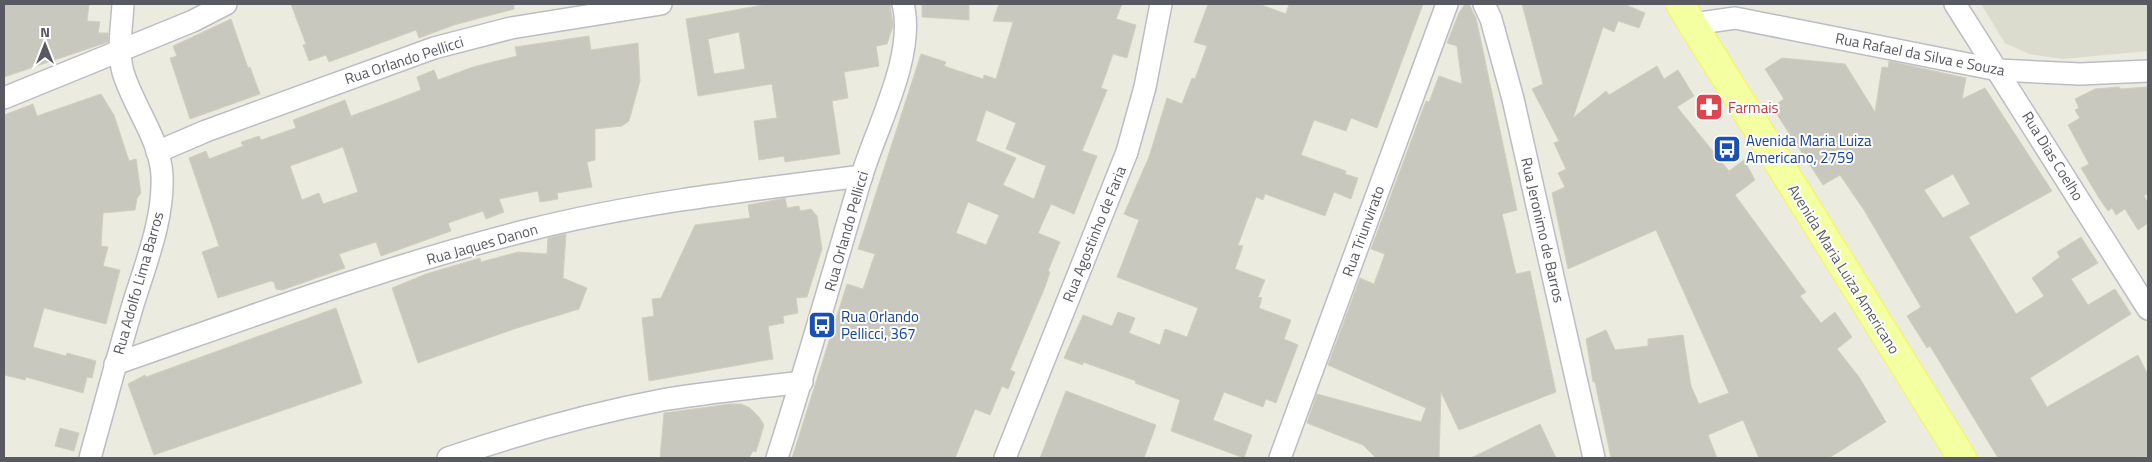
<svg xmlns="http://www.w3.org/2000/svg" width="2152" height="462" viewBox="0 0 2152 462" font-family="'Titillium Web',sans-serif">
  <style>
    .education { fill: #dcdcce }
    .building { fill: #c9c8be; stroke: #d1d0bd; fill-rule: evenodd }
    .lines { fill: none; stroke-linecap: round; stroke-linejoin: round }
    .minor-casing { stroke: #bcbdc4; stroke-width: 24 }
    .major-casing { stroke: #f6f64e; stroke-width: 30 }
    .minor { stroke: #fff; stroke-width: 21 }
    .major { stroke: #f4ffa1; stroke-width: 28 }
    .labels { text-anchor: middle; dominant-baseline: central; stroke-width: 4; stroke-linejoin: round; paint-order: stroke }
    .street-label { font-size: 15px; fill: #585961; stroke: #fff }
    .health-label { font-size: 15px; fill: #be3a42; stroke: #fff; text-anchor: start }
    .transit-label { font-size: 15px; fill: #164399; stroke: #fff; text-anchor: start }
  </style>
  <rect width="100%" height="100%" fill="#ebecdf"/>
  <path class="education" d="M 1981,4 L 2148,4 L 2148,51 L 2063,59 L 2029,54 L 2005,43 Z"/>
  <g class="building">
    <path d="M 4,4 L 89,4 L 87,21 L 100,22 L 98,33 L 108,33 L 108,42 L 4,77 Z"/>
    <path d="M 291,4 L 514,4 L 514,9 L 454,25 L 419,38 L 416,30 L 329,62 L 326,55 L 309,61 L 303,45 L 306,44 Z"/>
    <path d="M 768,4 L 890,4 L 893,26 L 887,44 L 876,46 L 879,66 L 844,72 L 848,98 L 832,101 L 840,154 L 785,162 L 784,156 L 759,160 L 754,121 L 777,118 L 772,84 L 698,96 L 686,19 ZM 739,32 L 745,69 L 714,74 L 708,39 Z"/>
    <path d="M 922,4 L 969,4 L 969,20 L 922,17 Z"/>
    <path d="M 999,4 L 1122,4 L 1116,19 L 1136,25 L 1127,58 L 1113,54 L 1101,88 L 1107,90 L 1082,151 L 1097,156 L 1074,214 L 1051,204 L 1038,233 L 1060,242 L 1048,271 L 1050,272 L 1045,287 L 1010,370 L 1015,372 L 1008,389 L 1002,386 L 990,415 L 975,409 L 955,458 L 792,458 L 847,284 L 863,289 L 875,254 L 858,249 L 921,54 L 946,62 L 944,66 L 983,79 L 984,75 L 996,79 L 1013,22 L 993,21 ZM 986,110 L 1016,123 L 1006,149 L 1046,166 L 1034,199 L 1003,185 L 1016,158 L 976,141 ZM 968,202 L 999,215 L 986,245 L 956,233 Z"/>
    <path d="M 1208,4 L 1259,4 L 1286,14 L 1289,4 L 1423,4 L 1377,128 L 1351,118 L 1346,131 L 1314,120 L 1301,155 L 1346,171 L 1345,174 L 1358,178 L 1351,199 L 1334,192 L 1325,216 L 1265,194 L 1263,200 L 1256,197 L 1238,245 L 1243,246 L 1235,269 L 1265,280 L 1258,297 L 1262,298 L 1259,308 L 1291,320 L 1284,339 L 1298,345 L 1276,403 L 1266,399 L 1263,407 L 1224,392 L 1213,420 L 1252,435 L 1244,458 L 1171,431 L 1180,400 L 1135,383 L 1136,381 L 1083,362 L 1083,365 L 1064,358 L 1083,315 L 1112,326 L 1118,312 L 1135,318 L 1129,333 L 1160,345 L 1165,329 L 1187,337 L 1198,308 L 1117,277 L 1139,220 L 1124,214 L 1149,157 L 1167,98 L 1182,104 L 1192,78 L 1195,79 L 1207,46 L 1194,42 Z"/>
    <path d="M 1465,4 L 1469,4 L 1476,18 L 1517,210 L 1502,214 L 1516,274 L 1530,271 L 1556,392 L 1459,430 L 1441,392 L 1439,458 L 1376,458 L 1363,445 L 1307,423 L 1317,394 L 1421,422 L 1426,408 L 1328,365 L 1360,278 L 1374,284 L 1385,254 L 1371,249 L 1426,101 L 1429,102 L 1439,76 L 1462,84 L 1457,46 L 1447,43 L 1459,13 Z"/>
    <path d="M 1522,4 L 1624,4 L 1645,13 L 1639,28 L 1618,21 L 1614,32 L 1603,27 L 1573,118 L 1606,91 L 1609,95 L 1657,66 L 1664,79 L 1678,70 L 1694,96 L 1677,107 L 1729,171 L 1744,160 L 1755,180 L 1735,195 L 1806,292 L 1800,296 L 1821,323 L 1835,312 L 1852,337 L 1837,349 L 1859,377 L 1886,422 L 1829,458 L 1759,458 L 1743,420 L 1708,435 L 1717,458 L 1611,458 L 1595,382 L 1593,382 L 1586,339 L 1606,330 L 1615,350 L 1648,346 L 1648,339 L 1683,335 L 1691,386 L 1699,404 L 1729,393 L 1656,230 L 1568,269 L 1552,193 L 1565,187 L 1558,173 L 1566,169 L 1554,143 L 1559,141 L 1532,89 L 1543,84 Z"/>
    <path d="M 231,19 L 248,68 L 250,67 L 260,94 L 190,119 L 170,58 L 177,56 L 173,46 Z"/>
    <path d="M 589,36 L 591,50 L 638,43 L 640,81 L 629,121 L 622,126 L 595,129 L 595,160 L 587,162 L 592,187 L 557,193 L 558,199 L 540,202 L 538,191 L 499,199 L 504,212 L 486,219 L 483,211 L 448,223 L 451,231 L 381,256 L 376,242 L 339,254 L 345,268 L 282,290 L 276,289 L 274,282 L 271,281 L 218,298 L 202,252 L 219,246 L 189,158 L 206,151 L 209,159 L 243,146 L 241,142 L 259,136 L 261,140 L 296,128 L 293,120 L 345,100 L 351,116 L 387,103 L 421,90 L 417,77 L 434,70 L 438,80 L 473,67 L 517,56 L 515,47 ZM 343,147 L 358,192 L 323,204 L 319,193 L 302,200 L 290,166 Z"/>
    <path d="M 1782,58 L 1845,64 L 1875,112 L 1882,67 L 1888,68 L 1889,61 L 1966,78 L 1962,99 L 1985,88 L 2052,191 L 1969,237 L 2016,314 L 2044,296 L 2032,278 L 2060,257 L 2057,252 L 2081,237 L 2098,263 L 2071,279 L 2088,305 L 2115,289 L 2131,314 L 2030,378 L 2047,407 L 2138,355 L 2148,375 L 2148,456 L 2141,458 L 1998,458 L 1930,346 L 1927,348 L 1907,316 L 1921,307 L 1864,210 L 1840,175 L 1823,185 L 1772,107 L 1784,99 L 1765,69 ZM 1953,174 L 1970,204 L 1943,218 L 1924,190 Z"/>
    <path d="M 2119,87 L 2121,89 L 2148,87 L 2148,193 L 2144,196 L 2148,203 L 2148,223 L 2138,230 L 2125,209 L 2116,215 L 2112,208 L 2108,211 L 2099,198 L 2081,168 L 2089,164 L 2068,125 L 2080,118 L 2075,110 L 2079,108 L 2075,99 L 2095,89 Z"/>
    <path d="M 101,94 L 114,115 L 129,161 L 136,159 L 141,193 L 137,198 L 135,210 L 103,213 L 101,246 L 108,247 L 103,266 L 120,270 L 106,324 L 44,308 L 33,347 L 66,356 L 67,353 L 96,361 L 92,378 L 87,377 L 83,393 L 26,377 L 25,380 L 4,375 L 4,115 L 33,104 L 37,116 Z"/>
    <path d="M 785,198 L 787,208 L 799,206 L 800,211 L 811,209 L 817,216 L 822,249 L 807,297 L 796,298 L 798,313 L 783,316 L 784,323 L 768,326 L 773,359 L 649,381 L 642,318 L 654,316 L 652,299 L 661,298 L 695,225 L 750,218 L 748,205 Z"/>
    <path d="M 566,234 L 563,278 L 587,288 L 579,309 L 514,329 L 418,363 L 392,288 L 426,274 L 480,258 L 481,262 L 518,252 L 547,254 L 548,238 Z"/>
    <path d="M 336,308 L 362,383 L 154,455 L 128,384 L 145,375 L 146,377 Z"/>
    <path d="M 1066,391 L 1156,425 L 1144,458 L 1040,458 Z"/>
    <path d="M 730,404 L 741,404 L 750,408 L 759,417 L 764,425 L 756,452 L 753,451 L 749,458 L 660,458 L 664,413 Z"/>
    <path d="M 1540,424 L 1556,458 L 1471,458 Z"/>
    <path d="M 60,428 L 79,433 L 74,451 L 55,446 Z"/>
  </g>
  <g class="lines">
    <g class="minor-casing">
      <g id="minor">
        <path d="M 1484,4 L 1491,19 L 1513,99 L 1594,458"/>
        <path d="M 1955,4 L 2148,309"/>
        <path d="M 1693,24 L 1735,18 L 1998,70 L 2080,74 L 2148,71"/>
        <path d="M 4,98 L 193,21 L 226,4"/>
        <path d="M 157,152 L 206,131 L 434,48 L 511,28 L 661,4"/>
        <path d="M 115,364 C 250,317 386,266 525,231 C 635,203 749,190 862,176"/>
        <path d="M 90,458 C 104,408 117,358 132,308 C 145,265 164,220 162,175 C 160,139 133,106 123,72 C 117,50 122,26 123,4"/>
        <path d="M 448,458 C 518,434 588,414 662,400 C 708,392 755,388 802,382"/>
        <path d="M 777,458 C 807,365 833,272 861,178 C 876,128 916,55 903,4"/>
        <path d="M 1005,458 L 1127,152 L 1145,87 L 1161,4"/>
        <path d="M 1280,458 L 1447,4"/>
      </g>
    </g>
    <g class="major-casing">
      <path id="major" d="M 1680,4 L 1962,458"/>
    </g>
    <use href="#minor" class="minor"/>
    <use href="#major" class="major"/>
  </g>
  <defs>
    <g id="pharmacy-square" transform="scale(1.4375)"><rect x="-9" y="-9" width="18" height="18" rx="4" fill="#e0444e" stroke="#fff"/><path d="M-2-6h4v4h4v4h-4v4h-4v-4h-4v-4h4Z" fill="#fff"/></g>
    <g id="bus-square" transform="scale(1.4375)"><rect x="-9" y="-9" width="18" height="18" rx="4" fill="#1a4fb4" stroke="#fff"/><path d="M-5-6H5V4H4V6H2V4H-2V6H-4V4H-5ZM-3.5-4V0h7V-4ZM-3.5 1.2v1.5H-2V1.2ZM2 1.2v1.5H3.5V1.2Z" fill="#fff"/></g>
  </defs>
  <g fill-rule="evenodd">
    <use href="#pharmacy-square" x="1709" y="107"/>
    <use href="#bus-square" x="1727" y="149"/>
    <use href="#bus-square" x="822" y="325"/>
  </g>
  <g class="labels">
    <g class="street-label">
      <text transform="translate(1920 54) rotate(11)">Rua Rafael da Silva e Souza</text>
      <text transform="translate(404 60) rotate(-18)">Rua Orlando Pellicci</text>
      <text transform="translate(2053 156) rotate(58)">Rua Dias Coelho</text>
      <text transform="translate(1543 230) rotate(77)">Rua Jeronimo de Barros</text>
      <text transform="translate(846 231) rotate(-74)">Rua Orlando Pellicci</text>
      <text transform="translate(1363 231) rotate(-70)">Rua Triunvirato</text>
      <text transform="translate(1094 234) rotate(-68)">Rua Agostinho de Faria</text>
      <text transform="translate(482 244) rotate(-16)">Rua Jaques Danon</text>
      <text transform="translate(1844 269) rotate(58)">Avenida Maria Luiza Americano</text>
      <text transform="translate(138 283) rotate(-74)">Rua Adolfo Lima Barros</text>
    </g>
    <g class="health-label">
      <text x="1728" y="107">Farmais</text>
    </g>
    <g class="transit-label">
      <text x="1746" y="140">Avenida Maria Luiza<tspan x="1746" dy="17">Americano, 2759</tspan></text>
      <text x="841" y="316">Rua Orlando<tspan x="841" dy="17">Pellicci, 367</tspan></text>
    </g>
  </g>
  <rect width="2152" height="462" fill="none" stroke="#585961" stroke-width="10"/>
  <g transform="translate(45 45)" stroke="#ffffff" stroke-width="4" paint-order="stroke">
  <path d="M0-4L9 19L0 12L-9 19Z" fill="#585961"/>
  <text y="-8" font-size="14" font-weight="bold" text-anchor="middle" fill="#585961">N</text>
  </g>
</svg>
